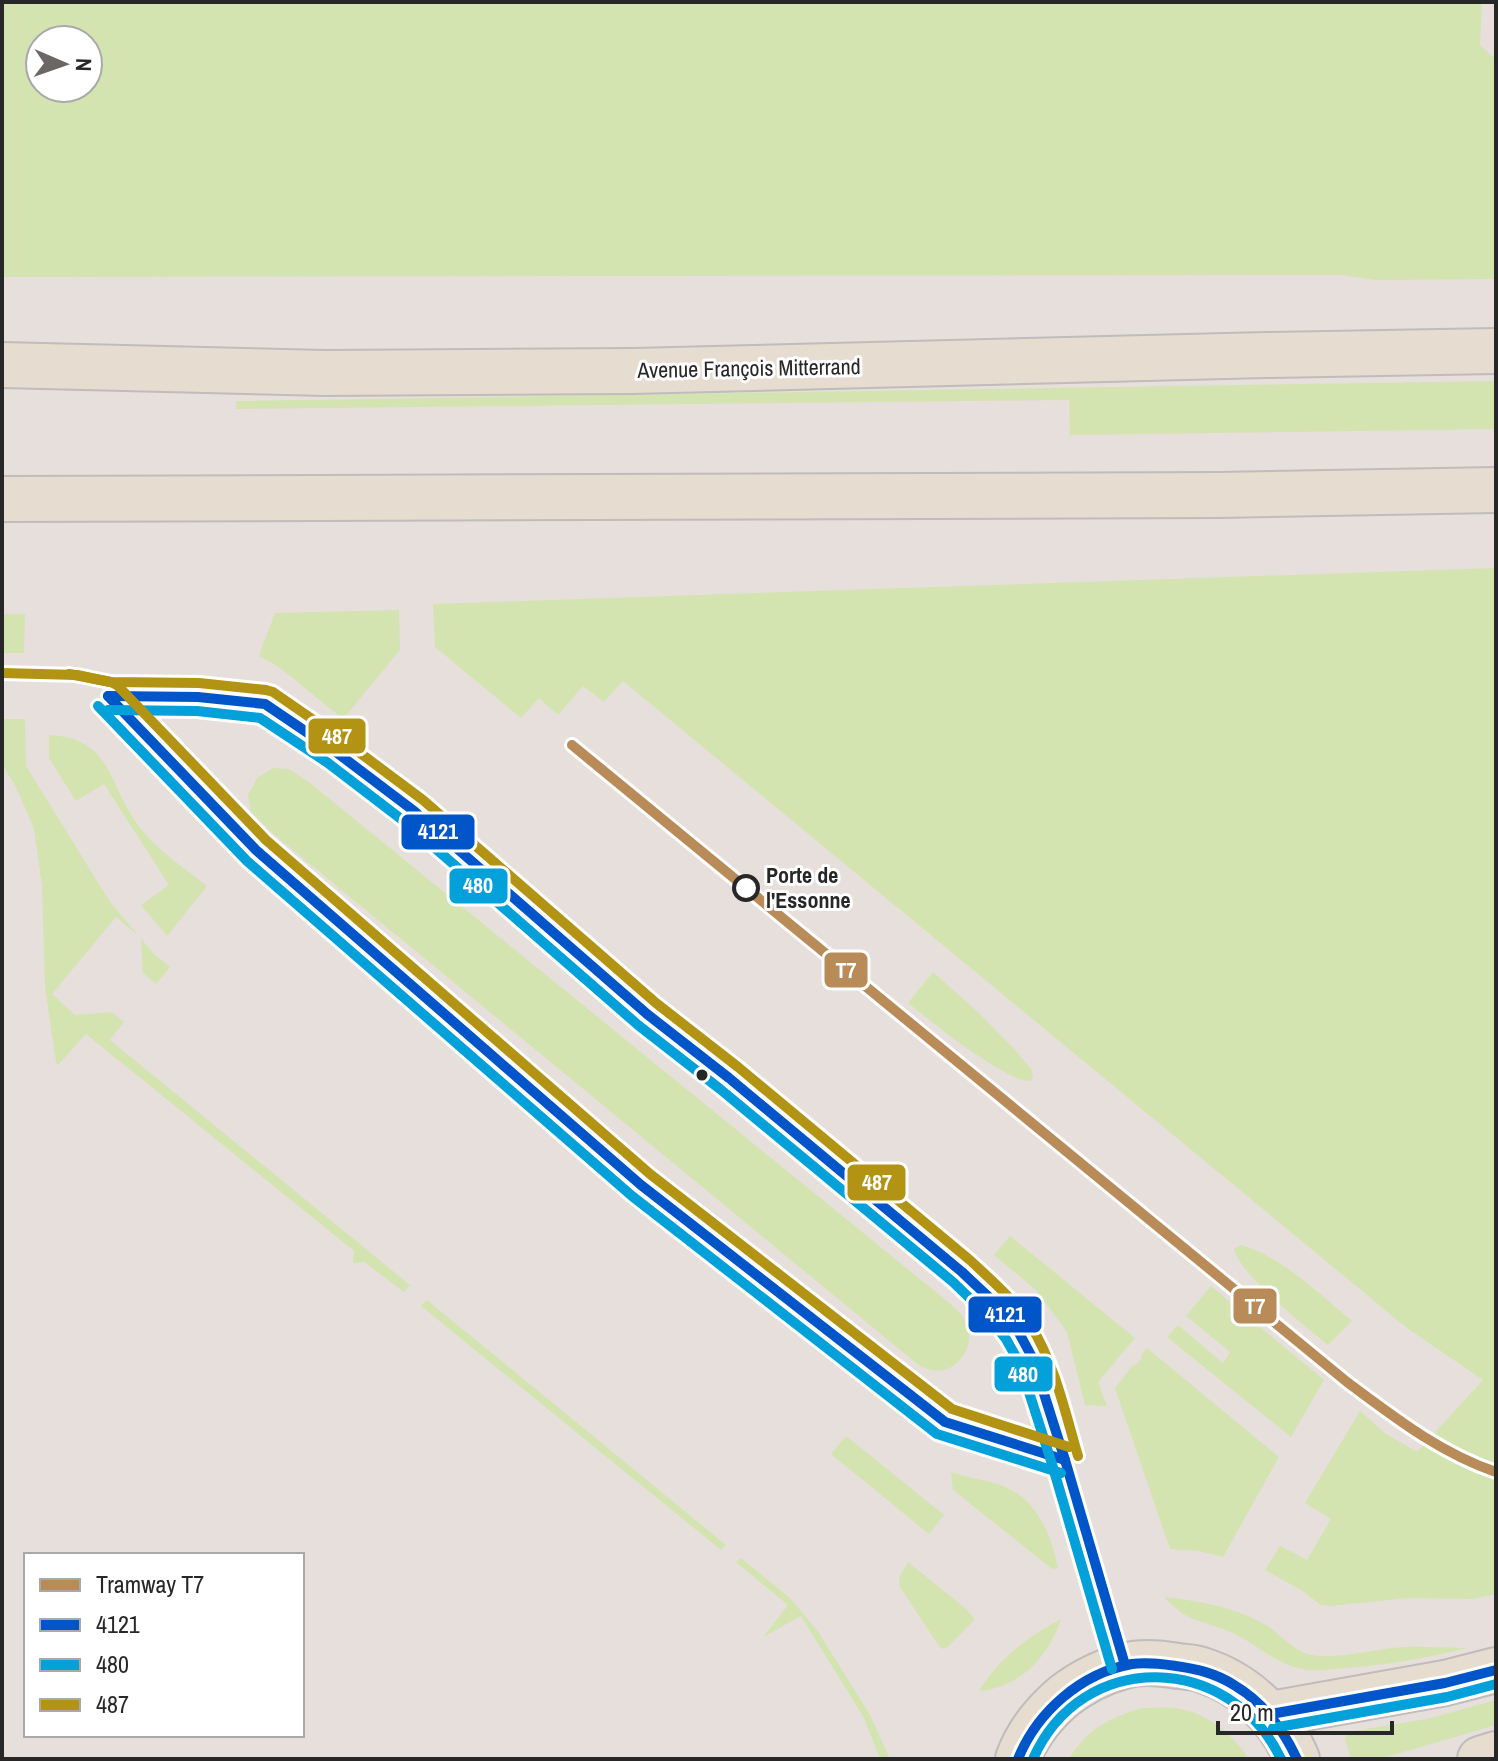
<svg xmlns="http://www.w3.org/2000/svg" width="1498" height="1761" viewBox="0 0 1498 1761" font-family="'Archivo Narrow',sans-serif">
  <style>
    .green { fill: #d3e4b1; fill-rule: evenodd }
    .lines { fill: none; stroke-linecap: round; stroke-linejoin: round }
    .major-casing { stroke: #bfbcbb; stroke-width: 48 }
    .major { stroke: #e6dcd0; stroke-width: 44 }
    .bus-1-casing { stroke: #fff; stroke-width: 16 }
    .bus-2-casing { stroke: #fff; stroke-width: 16 }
    .bus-3-casing { stroke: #fff; stroke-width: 16 }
    .bus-1 { stroke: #0055c8; stroke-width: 10 }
    .bus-2 { stroke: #04a0da; stroke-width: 10 }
    .bus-3 { stroke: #b39313; stroke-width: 10 }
    .tram-1-casing { stroke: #fff; stroke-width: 16 }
    .tram-1 { stroke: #b98b59; stroke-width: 10 }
    .stop-dot { fill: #fff; stroke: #272727; stroke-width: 4 }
    .bus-dot { fill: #272727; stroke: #fff; stroke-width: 3 }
    .labels { text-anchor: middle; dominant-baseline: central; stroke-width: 6; stroke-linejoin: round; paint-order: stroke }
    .street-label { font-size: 22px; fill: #272727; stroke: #fff }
    .stop-label { font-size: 22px; font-weight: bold; fill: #272727; stroke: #fff; text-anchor: start }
    .line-badge { stroke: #fff; stroke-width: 3 }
    .badge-label { font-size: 22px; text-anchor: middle; font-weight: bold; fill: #fff }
  </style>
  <rect width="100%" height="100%" fill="#e7dfdc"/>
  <g class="green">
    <path d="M 2,2 L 1482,2 L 1480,45 L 1493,57 L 1496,56 L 1496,279 L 1376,280 L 1341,275 L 2,277 ZM 40,40 L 88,40 L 88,88 L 40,88 Z"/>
    <path d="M 1496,381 L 1496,429 L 1070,435 L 1069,400 L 236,409 L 236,401 Z"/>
    <path d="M 1496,568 L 1496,1594 L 1473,1599 L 1408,1598 L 1330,1606 L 1321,1605 L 1301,1590 L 1265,1570 L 1280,1546 L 1307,1560 L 1331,1519 L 1305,1503 L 1360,1411 L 1386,1434 L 1417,1452 L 1483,1380 L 1407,1328 L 623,681 L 604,702 L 583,686 L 558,715 L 539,698 L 521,718 L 435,647 L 433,604 Z"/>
    <path d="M 399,610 L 400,650 L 343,719 L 279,667 L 259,656 L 275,613 Z"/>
    <path d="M 2,614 L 25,614 L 24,653 L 2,653 Z"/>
    <path d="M 2,719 L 25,719 L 26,766 L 110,902 L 154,954 L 170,967 L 156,984 L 143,973 L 141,938 L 116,917 L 52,994 L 75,1015 L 112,1012 L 124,1022 L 110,1040 L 410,1285 L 404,1292 L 364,1262 L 353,1263 L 354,1251 L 86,1034 L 58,1065 L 56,1062 L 45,987 L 42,886 L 34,829 L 17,789 L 2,764 Z"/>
    <path d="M 49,735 C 115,738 108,790 142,830 C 160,852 185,869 207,886 L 167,936 L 141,905 L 169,885 L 104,784 L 76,801 L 49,758 Z"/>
    <path d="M 273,768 L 289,769 L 310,783 L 942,1297 C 951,1305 963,1313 967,1325 C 977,1350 951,1380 925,1368 C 915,1364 907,1355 899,1349 L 271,832 L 251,812 L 248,795 L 257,778 Z"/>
    <path d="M 933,972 L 980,1014 L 1015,1050 L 1031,1069 L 1033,1075 L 1031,1081 C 1007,1083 929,1020 908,1003 Z"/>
    <path d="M 1010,1236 L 1135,1338 L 1098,1382 L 1107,1406 L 1085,1405 L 1067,1332 L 1036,1290 L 994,1255 Z"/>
    <path d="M 1241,1245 C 1279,1255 1322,1296 1352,1321 L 1328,1345 C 1306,1327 1240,1275 1234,1249 Z"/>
    <path d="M 1211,1286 L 1324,1380 L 1291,1437 L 1167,1337 L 1178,1325 L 1223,1363 L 1230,1352 L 1186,1316 Z"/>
    <path d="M 427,1300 L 726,1545 L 721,1550 L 421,1306 Z"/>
    <path d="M 1147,1348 L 1279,1457 L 1223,1557 L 1199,1551 L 1170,1549 L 1115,1388 L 1134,1364 L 1136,1365 L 1142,1358 L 1141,1356 Z"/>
    <path d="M 846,1436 L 944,1515 L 929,1534 L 831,1454 Z"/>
    <path d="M 951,1472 C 965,1477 980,1479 994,1483 C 1035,1494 1050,1531 1058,1568 L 1052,1569 L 953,1490 Z"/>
    <path d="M 741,1558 L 791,1599 L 819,1633 L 870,1715 L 890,1759 L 880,1759 L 864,1718 L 801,1616 L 763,1637 L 788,1605 L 736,1562 Z"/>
    <path d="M 908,1562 L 965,1608 L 975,1619 L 947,1648 L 943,1649 L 939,1646 L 900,1587 L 899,1578 Z"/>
    <path d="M 1164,1597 C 1199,1601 1235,1607 1266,1625 C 1281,1634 1294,1652 1312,1655 C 1339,1660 1377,1648 1405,1647 C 1426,1646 1447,1648 1467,1648 C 1428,1658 1387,1665 1346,1668 C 1330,1670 1314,1672 1298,1668 C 1276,1663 1254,1643 1233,1633 C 1202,1619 1190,1625 1164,1597 Z"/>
    <path d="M 1061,1619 C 1049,1656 1020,1688 979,1691 C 998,1659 1029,1636 1061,1619 Z"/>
    <path d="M 1496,1700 L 1496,1725 L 1380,1759 L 1351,1759 L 1345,1739 L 1348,1732 L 1427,1719 Z"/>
    <path d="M 1141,1708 C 1151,1708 1162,1707 1173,1708 C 1205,1711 1232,1733 1249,1759 L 1069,1759 C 1089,1727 1107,1720 1141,1708 Z"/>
  </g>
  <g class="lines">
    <g class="major-casing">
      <g id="major">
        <path d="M 2,365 L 325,373 L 633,371 L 1266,355 L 1496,351"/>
        <path d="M 2,499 L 1219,495 L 1496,490"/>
        <path d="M 1271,1714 L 1445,1683 L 1496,1670"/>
        <path d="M 1018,1759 C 1027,1734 1044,1713 1064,1696 C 1081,1683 1102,1672 1124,1666 C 1140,1661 1161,1663 1178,1666 C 1186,1667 1195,1667 1202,1670 C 1246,1684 1280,1718 1297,1759"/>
        <path d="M 1480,1759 L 1496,1754"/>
      </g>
    </g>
    <use href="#major" class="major"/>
    <g class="bus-1-casing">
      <g id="bus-1">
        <path d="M 108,696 L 198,697 L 265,704 L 336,752 L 414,811 L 647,1014 L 729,1078 L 962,1272 L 996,1304 L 1018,1331 L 1033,1359 L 1065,1460 L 1125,1665"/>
        <path d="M 108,696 L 256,850 L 641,1185 L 945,1422 L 1065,1460"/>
        <path d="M 1271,1714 L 1445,1683 L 1496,1670"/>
        <path d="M 1018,1759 C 1037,1712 1081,1673 1132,1664 C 1147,1662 1161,1664 1176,1666 C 1197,1669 1215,1673 1234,1685 C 1263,1702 1283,1729 1297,1759"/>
      </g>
    </g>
    <g class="bus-2-casing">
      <g id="bus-2">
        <path d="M 98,706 L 247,861 L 632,1196 L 937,1434 L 1061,1473"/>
        <path d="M 108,710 L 197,711 L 260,718 L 328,763 L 405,822 L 638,1025 L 720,1089 L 953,1282 L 986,1314 L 1006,1339 L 1020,1364 L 1052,1464 L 1112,1669"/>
        <path d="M 1273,1728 L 1447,1697 L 1496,1684"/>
        <path d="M 1033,1759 C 1082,1648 1230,1652 1281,1759"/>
      </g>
    </g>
    <g class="bus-3-casing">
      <g id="bus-3">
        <path d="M 2,673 L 77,675 L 110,682 L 199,683 L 266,690 L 273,692 L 344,741 L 423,800 L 656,1003 L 738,1067 L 971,1261 C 992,1281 1016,1301 1031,1326 C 1055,1365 1065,1412 1078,1456"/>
        <path d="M 69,674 L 111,682 L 117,685 L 266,840 L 650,1174 L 952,1409 L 1069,1447"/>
      </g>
    </g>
    <use href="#bus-1" class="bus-1"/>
    <use href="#bus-2" class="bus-2"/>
    <use href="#bus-3" class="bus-3"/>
    <g class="tram-1-casing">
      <path id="tram-1" d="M 572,745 L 1347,1382 C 1394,1417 1440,1453 1496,1472"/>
    </g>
    <use href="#tram-1" class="tram-1"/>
  </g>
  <circle class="stop-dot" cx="746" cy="888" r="12"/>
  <circle class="bus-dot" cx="702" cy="1075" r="7"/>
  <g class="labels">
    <g class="street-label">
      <text transform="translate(749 368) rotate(-1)">Avenue François Mitterrand</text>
    </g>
    <g class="stop-label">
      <text x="766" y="875">Porte de<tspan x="766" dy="25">l'Essonne</tspan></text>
    </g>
  </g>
  <g class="line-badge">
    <rect x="307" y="717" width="60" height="38" rx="8" fill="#b39313"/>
    <rect x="400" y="813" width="76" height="38" rx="8" fill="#0055c8"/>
    <rect x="448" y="867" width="61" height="38" rx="8" fill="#04a0da"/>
    <rect x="823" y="951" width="46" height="38" rx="8" fill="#b98b59"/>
    <rect x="846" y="1163" width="61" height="39" rx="8" fill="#b39313"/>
    <rect x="1232" y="1287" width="46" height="38" rx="8" fill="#b98b59"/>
    <rect x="967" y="1295" width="76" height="39" rx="8" fill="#0055c8"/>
    <rect x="993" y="1355" width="61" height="38" rx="8" fill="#04a0da"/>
  </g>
  <g class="badge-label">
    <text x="337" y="744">487</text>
    <text x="438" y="839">4121</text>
    <text x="478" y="893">480</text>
    <text x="846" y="978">T7</text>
    <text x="877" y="1190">487</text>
    <text x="1255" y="1314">T7</text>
    <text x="1005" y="1322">4121</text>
    <text x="1023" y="1382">480</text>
  </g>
  <rect width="1498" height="1761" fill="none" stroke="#272727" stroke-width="8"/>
  <rect x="24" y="1553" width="280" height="184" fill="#ffffff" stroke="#a9a9a9" stroke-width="2"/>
  <rect x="40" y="1579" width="40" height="12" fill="#b98b59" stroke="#a9a9a9" stroke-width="2"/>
  <text x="96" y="1593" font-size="24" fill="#272727">Tramway T7</text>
  <rect x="40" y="1619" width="40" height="12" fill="#0055c8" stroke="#a9a9a9" stroke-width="2"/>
  <text x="96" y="1633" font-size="24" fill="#272727">4121</text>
  <rect x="40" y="1659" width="40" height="12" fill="#04a0da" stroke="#a9a9a9" stroke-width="2"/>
  <text x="96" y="1673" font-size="24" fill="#272727">480</text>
  <rect x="40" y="1699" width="40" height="12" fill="#b39313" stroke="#a9a9a9" stroke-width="2"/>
  <text x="96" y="1713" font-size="24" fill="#272727">487</text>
  <g transform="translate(64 64) rotate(92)"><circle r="38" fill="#ffffff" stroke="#a9a9a9" stroke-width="2"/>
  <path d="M0-6L14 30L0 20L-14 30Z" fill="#6a6766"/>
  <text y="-12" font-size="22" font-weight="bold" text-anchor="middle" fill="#272727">N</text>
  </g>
  <path d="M1218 1721v12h174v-12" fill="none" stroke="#272727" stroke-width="4"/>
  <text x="1230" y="1721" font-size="24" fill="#272727" stroke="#ffffff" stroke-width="6" paint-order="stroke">20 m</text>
</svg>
